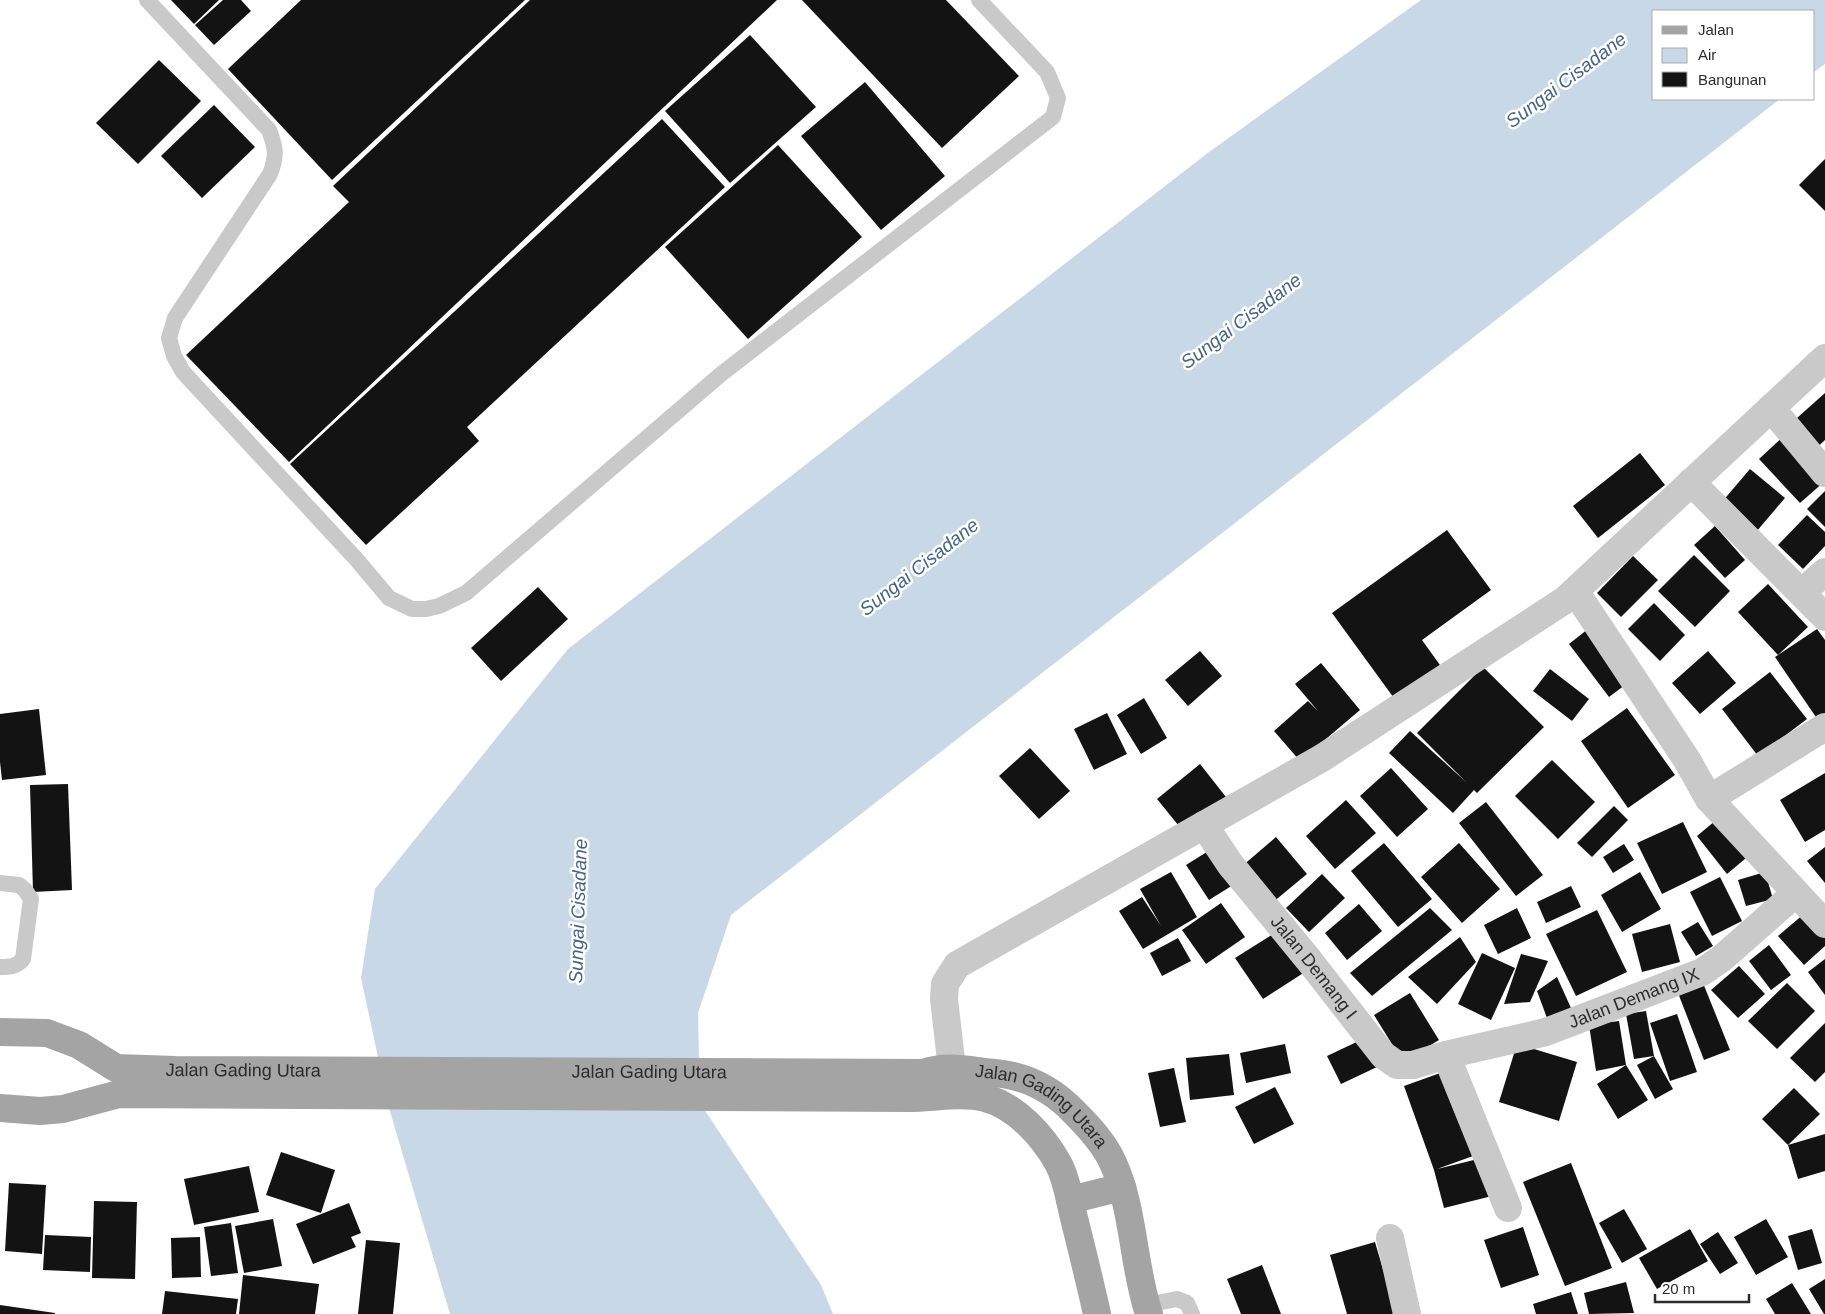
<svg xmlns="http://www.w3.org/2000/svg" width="1825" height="1314" viewBox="0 0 1825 1314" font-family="Helvetica,sans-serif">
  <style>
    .water { fill: #c9d8e6 }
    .building { fill: #131313 }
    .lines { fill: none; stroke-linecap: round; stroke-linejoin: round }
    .lane { stroke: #c9c9c9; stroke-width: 16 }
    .street { stroke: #c9c9c9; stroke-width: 28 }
    .primary { stroke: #a4a4a4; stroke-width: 28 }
    .labels { text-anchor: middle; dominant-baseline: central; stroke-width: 5; stroke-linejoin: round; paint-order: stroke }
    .street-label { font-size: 18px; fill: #2c2c2c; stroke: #fff }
    .water-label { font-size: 19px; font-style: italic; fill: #456683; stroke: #fff }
  </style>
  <rect width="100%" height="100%" fill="#fff"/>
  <path class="water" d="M 1421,0 L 1825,0 L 1825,64 L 1814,72 L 1814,11 L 1654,11 L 1654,99 L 1780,99 L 731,915 L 698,1013 L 700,1103 L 821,1285 L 833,1314 L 450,1314 L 389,1108 L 361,978 L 375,889 L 568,649 L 1209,152 Z"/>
  <g class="building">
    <path d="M 171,0 L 219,0 L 194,24 Z"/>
    <path d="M 223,0 L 241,0 L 251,11 L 214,45 L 195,25 Z"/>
    <path d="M 301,0 L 525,0 L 332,180 L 228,69 Z"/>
    <path d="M 530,0 L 777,0 L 289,462 L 186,355 L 349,202 L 333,186 Z"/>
    <path d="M 802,0 L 946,0 L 1019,76 L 942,148 Z"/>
    <path d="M 750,35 L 816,107 L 730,183 L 665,111 Z"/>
    <path d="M 159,60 L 201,101 L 138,164 L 96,123 Z"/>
    <path d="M 865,82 L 945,176 L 881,230 L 801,136 Z"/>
    <path d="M 214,105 L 255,147 L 202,198 L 161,156 Z"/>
    <path d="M 662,119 L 725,187 L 467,427 L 479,441 L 366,545 L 290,464 Z"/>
    <path d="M 778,145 L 862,237 L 748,339 L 665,247 Z"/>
    <path d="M 1825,159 L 1825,211 L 1799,185 Z"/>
    <path d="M 1825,393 L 1825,440 L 1812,452 L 1788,426 Z"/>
    <path d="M 1785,435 L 1825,481 L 1800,503 L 1759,459 Z"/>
    <path d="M 1640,453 L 1665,485 L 1598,538 L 1573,506 Z"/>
    <path d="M 1750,469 L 1785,498 L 1756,532 L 1721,503 Z"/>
    <path d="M 1825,491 L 1825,527 L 1807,509 Z"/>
    <path d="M 1807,515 L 1825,532 L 1825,546 L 1803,569 L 1778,545 Z"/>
    <path d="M 1715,526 L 1745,560 L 1725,578 L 1694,545 Z"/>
    <path d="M 1447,530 L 1491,590 L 1422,640 L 1445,672 L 1399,705 L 1332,613 Z"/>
    <path d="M 1694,555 L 1730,591 L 1695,627 L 1658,591 Z"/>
    <path d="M 1633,556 L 1658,580 L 1621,617 L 1597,593 Z"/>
    <path d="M 1768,584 L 1808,627 L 1778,655 L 1738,612 Z"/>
    <path d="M 538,587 L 568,619 L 501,681 L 471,648 Z"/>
    <path d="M 1654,603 L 1685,635 L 1660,661 L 1628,629 Z"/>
    <path d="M 1588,629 L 1629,682 L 1609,697 L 1569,644 Z"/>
    <path d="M 1817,629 L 1825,640 L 1825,719 L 1820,723 L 1775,657 Z"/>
    <path d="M 1200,651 L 1222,676 L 1188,706 L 1165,680 Z"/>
    <path d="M 1708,651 L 1736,683 L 1700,714 L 1672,683 Z"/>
    <path d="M 1321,663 L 1360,710 L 1300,761 L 1274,731 L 1308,701 L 1318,711 L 1295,684 Z"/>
    <path d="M 1483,667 L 1544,727 L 1477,793 L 1474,790 L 1453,813 L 1389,753 L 1410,731 L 1466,782 L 1417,733 Z"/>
    <path d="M 1550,669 L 1589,699 L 1572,721 L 1533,691 Z"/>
    <path d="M 1770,672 L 1807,719 L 1758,756 L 1722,709 Z"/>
    <path d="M 1144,698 L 1167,738 L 1141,754 L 1117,715 Z"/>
    <path d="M 1627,708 L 1675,775 L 1628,808 L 1581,741 Z"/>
    <path d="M 39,709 L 46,775 L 2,780 L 0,762 L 0,714 Z"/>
    <path d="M 1107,713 L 1127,754 L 1094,770 L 1074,729 Z"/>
    <path d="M 1030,748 L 1070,791 L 1039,819 L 999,776 Z"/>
    <path d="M 1552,760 L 1595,802 L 1558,839 L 1515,796 Z"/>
    <path d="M 1200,764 L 1226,797 L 1183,831 L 1157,799 Z"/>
    <path d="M 1391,768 L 1428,809 L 1397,837 L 1360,796 Z"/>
    <path d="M 1825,773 L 1825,830 L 1805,842 L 1780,800 Z"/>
    <path d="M 68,784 L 72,890 L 33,892 L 30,785 Z"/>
    <path d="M 1346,800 L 1376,833 L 1335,869 L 1306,836 Z"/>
    <path d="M 1486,802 L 1543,875 L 1516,896 L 1459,823 Z"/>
    <path d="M 1614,806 L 1628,820 L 1592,857 L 1577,843 Z"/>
    <path d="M 1721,816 L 1752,853 L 1727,874 L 1697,836 Z"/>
    <path d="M 1683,822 L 1707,872 L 1662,894 L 1637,843 Z"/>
    <path d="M 1276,837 L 1307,874 L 1272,903 L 1241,867 Z"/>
    <path d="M 1384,843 L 1432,899 L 1398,927 L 1351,871 Z"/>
    <path d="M 1459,843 L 1500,889 L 1462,923 L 1421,877 Z"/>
    <path d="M 1624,844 L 1634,860 L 1613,873 L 1603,857 Z"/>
    <path d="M 1825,847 L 1825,883 L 1807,861 Z"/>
    <path d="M 1210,850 L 1233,885 L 1209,900 L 1186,865 Z"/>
    <path d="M 1171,872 L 1197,917 L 1143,949 L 1119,911 L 1142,897 L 1161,926 L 1140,889 Z"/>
    <path d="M 1640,872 L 1661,909 L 1622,932 L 1601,895 Z"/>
    <path d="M 1765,872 L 1773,899 L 1746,906 L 1738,880 Z"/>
    <path d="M 1322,874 L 1345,898 L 1309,932 L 1286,908 Z"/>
    <path d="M 1720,877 L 1742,921 L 1712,936 L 1690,892 Z"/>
    <path d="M 1571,886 L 1581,907 L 1546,923 L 1537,902 Z"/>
    <path d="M 1221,903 L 1245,937 L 1206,964 L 1182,930 Z"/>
    <path d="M 1359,904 L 1382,931 L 1347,960 L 1325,933 Z"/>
    <path d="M 1430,908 L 1452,930 L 1372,996 L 1350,973 Z"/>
    <path d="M 1517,908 L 1531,938 L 1498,954 L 1484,925 Z"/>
    <path d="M 1597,910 L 1627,972 L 1576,996 L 1546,934 Z"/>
    <path d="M 1805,913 L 1825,936 L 1825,946 L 1804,965 L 1778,936 Z"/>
    <path d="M 1698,922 L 1713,946 L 1696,956 L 1681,932 Z"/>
    <path d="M 1670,924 L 1680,962 L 1642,972 L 1632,934 Z"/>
    <path d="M 1278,931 L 1305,972 L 1263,999 L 1235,958 Z"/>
    <path d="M 1460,937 L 1476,962 L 1437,1004 L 1408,977 Z"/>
    <path d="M 1178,938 L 1191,961 L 1162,976 L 1150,953 Z"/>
    <path d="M 1769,945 L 1791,975 L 1771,990 L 1749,961 Z"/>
    <path d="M 1482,953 L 1515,968 L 1491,1020 L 1458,1004 Z"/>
    <path d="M 1521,954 L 1548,961 L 1530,1002 L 1504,1004 Z"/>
    <path d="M 1825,959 L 1825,995 L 1808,972 Z"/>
    <path d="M 1739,966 L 1765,994 L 1738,1018 L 1711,990 Z"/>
    <path d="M 1557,977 L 1571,1008 L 1547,1018 L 1537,991 Z"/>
    <path d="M 1703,983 L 1730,1050 L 1704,1060 L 1678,993 Z"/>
    <path d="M 1787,983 L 1815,1011 L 1777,1049 L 1748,1021 Z"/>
    <path d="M 1410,993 L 1439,1040 L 1403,1062 L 1374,1015 Z"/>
    <path d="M 1646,1011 L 1654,1056 L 1634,1059 L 1626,1014 Z"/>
    <path d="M 1677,1014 L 1697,1072 L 1670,1081 L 1650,1023 Z"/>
    <path d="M 1619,1021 L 1626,1065 L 1648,1100 L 1618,1119 L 1597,1084 L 1626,1065 L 1596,1071 L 1589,1025 Z"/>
    <path d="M 1825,1023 L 1825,1072 L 1815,1082 L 1790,1058 Z"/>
    <path d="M 1363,1039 L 1377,1067 L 1341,1084 L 1327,1056 Z"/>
    <path d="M 1285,1044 L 1291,1073 L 1246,1083 L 1240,1053 Z"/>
    <path d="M 1517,1044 L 1577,1062 L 1559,1121 L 1499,1102 Z"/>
    <path d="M 1229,1054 L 1234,1095 L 1190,1100 L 1186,1058 Z"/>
    <path d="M 1654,1056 L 1673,1089 L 1655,1099 L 1637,1065 Z"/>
    <path d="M 1174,1068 L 1186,1122 L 1160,1127 L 1148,1073 Z"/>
    <path d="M 1443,1072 L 1473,1156 L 1437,1169 L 1482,1158 L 1492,1196 L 1444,1208 L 1434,1170 L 1404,1086 Z"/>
    <path d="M 1275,1087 L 1294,1124 L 1254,1144 L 1235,1107 Z"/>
    <path d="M 1794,1088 L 1820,1114 L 1788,1145 L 1825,1134 L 1825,1171 L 1798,1179 L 1788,1145 L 1762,1119 Z"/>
    <path d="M 281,1152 L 335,1170 L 321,1213 L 266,1195 Z"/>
    <path d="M 1571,1163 L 1612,1268 L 1565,1286 L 1523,1182 Z"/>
    <path d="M 249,1166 L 259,1212 L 194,1225 L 184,1179 Z"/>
    <path d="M 9,1183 L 46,1185 L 42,1254 L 5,1251 Z"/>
    <path d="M 94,1201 L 137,1202 L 135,1279 L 92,1278 Z"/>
    <path d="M 349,1203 L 361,1233 L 351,1237 L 356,1247 L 313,1264 L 296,1224 Z"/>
    <path d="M 1624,1209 L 1647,1249 L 1622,1263 L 1599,1223 Z"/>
    <path d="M 273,1219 L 282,1266 L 244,1273 L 235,1226 Z"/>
    <path d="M 1766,1219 L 1788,1257 L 1756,1275 L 1734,1237 Z"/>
    <path d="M 231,1223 L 238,1273 L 211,1276 L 204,1227 Z"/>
    <path d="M 1523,1227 L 1539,1275 L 1501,1288 L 1484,1240 Z"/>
    <path d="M 1690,1229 L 1708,1261 L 1657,1289 L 1639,1258 Z"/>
    <path d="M 1812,1229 L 1822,1263 L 1798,1270 L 1788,1236 Z"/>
    <path d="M 1718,1232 L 1738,1263 L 1720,1274 L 1700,1244 Z"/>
    <path d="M 45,1235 L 91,1237 L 90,1272 L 43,1270 Z"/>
    <path d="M 200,1237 L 201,1277 L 172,1278 L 171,1238 Z"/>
    <path d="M 366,1240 L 400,1243 L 393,1314 L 358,1314 Z"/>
    <path d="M 1375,1242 L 1396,1314 L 1347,1314 L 1330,1255 Z"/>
    <path d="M 1262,1265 L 1281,1314 L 1241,1314 L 1227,1279 Z"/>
    <path d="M 243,1275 L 319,1284 L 315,1314 L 239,1314 Z"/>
    <path d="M 1825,1279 L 1825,1314 L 1824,1314 L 1809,1289 Z"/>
    <path d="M 1626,1282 L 1634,1313 L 1589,1314 L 1584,1293 Z"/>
    <path d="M 1792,1283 L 1811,1314 L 1775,1314 L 1766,1299 Z"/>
    <path d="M 165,1291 L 238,1299 L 236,1314 L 162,1314 Z"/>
    <path d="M 1571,1292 L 1578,1314 L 1536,1314 L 1533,1304 Z"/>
    <path d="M 0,1305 L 55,1313 L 55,1314 L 0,1314 Z"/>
  </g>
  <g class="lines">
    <g class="lane">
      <path d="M 147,0 L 269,130 C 276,148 277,156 270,174 L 175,318 L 169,338 L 174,356 L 183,372 L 357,560 L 389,598 L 412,609 L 426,609 L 439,606 L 466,593 L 720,375 L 1053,117 L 1058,98 L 1047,72 L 979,0"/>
      <path d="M 0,883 L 19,885 L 25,890 L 31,899 L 23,959 C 16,967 10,967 0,967"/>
      <path d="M 1146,1305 L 1177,1299 L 1187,1303 L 1192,1314"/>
    </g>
    <g class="street">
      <path d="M 1771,408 L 1825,473"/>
      <path d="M 1691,482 L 1825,617"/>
      <path d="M 1575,591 L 1687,760 L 1709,799 L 1825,924"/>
      <path d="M 1802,592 L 1825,572"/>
      <path d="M 1709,799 L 1825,727"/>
      <path id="s1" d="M 1204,825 L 1230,864 L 1308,959 L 1383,1055 L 1397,1065 L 1413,1065 L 1446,1055 L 1546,1032 L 1702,972 L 1721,959 L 1796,893"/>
      <path d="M 1446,1055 L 1508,1208"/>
      <path d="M 952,1069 L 944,999 L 945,984 L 957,965 L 1322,758 L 1565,600 L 1825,358"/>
      <path d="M 1390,1238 L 1407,1314"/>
    </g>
    <g class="primary">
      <path id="s2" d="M 0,1032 L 47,1033 L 79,1045 L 116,1068 L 175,1070 L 924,1073 C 946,1064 972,1071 995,1073 C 1027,1076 1052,1089 1074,1112 C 1089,1127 1105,1144 1113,1163 C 1134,1208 1133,1267 1149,1314"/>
      <path d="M 0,1108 L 40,1111 L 63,1109 L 119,1094 L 909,1098 C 933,1098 962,1092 985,1098 C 1016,1106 1043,1136 1058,1163 C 1066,1177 1070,1201 1074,1218 C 1082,1250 1090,1282 1097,1314"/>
      <path d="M 1070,1200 L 1122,1187"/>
    </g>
  </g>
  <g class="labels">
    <g class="street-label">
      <text stroke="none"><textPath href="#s1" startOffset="180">Jalan Demang I</textPath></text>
      <text stroke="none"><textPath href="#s1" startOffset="556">Jalan Demang IX</textPath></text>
      <text stroke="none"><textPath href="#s2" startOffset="252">Jalan Gading Utara</textPath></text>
      <text stroke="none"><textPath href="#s2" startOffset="658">Jalan Gading Utara</textPath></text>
      <text stroke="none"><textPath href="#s2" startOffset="1062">Jalan Gading Utara</textPath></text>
    </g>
    <g class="water-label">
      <text transform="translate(1566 80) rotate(-37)">Sungai Cisadane</text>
      <text transform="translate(1241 321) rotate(-37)">Sungai Cisadane</text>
      <text transform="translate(919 567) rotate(-38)">Sungai Cisadane</text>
      <text transform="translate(578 911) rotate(-88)">Sungai Cisadane</text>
    </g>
  </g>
  <rect x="1652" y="10" width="162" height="90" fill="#ffffff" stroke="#ababab"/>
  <rect x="1662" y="26" width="25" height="8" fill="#a4a4a4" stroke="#ababab"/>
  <text x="1698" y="35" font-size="15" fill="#2c2c2c">Jalan</text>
  <rect x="1662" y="48" width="25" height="15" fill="#c9d8e6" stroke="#ababab"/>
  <text x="1698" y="60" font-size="15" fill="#2c2c2c">Air</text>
  <rect x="1662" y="72" width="25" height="15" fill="#131313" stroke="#ababab"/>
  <text x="1698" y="85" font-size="15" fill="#2c2c2c">Bangunan</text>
  <path d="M1655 1294v8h94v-8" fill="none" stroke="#2c2c2c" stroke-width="2.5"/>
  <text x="1662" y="1294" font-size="15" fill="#2c2c2c" stroke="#ffffff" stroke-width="4" paint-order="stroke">20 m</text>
</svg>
